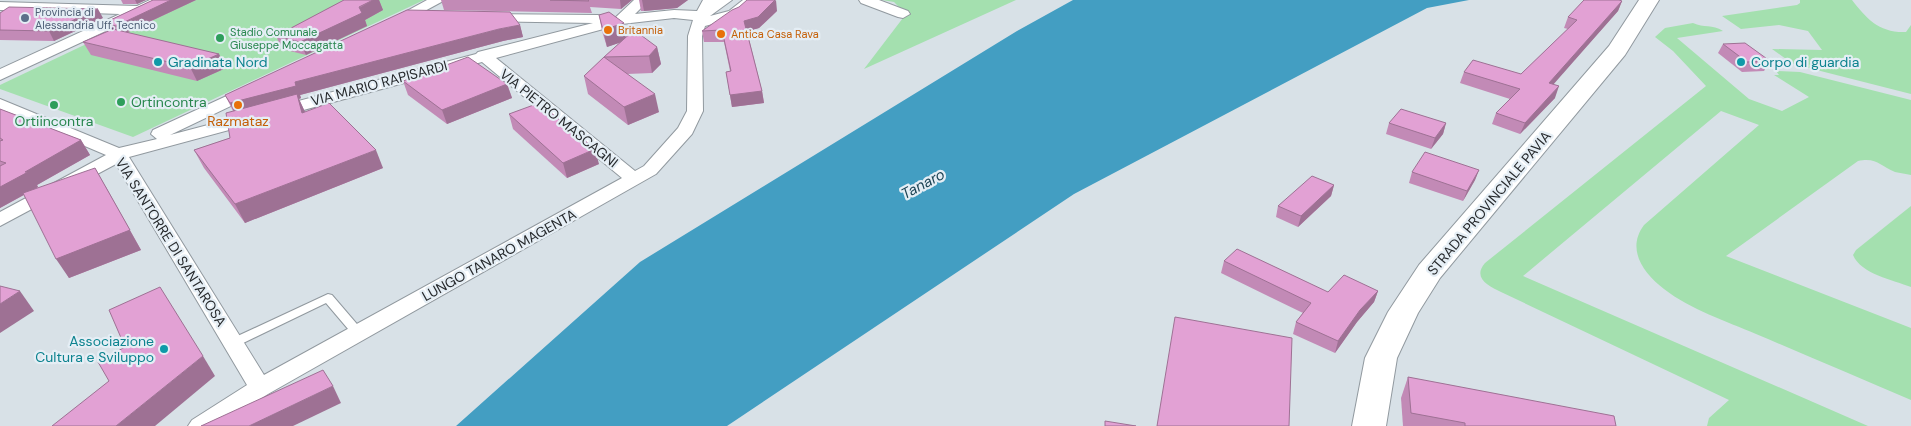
<svg xmlns="http://www.w3.org/2000/svg" width="1911" height="426" viewBox="0 0 1911 426" font-family="'DM Sans',sans-serif">
  <style>
    .green { fill: #a4e0af }
    .water { fill: #439ec2 }
    .lines { fill: none; stroke-linecap: round; stroke-linejoin: round }
    .lane-casing { stroke: #91999f; stroke-width: 2 }
    .street-casing { stroke: #91999f; stroke-width: 2 }
    .secondary-casing { stroke: #91999f; stroke-width: 2 }
    .lane { fill: #fff; fill-rule: evenodd }
    .street { fill: #fff; fill-rule: evenodd }
    .secondary { fill: #fff; fill-rule: evenodd }
    .wall { fill: #c28ab6 }
    .shaded-wall { fill: #9e7194 }
    .building { fill: #e2a1d4; stroke: #9e7194 }
    .service-dot { fill: #5c6f8a; stroke: #e5eef5; stroke-width: 2 }
    .food-dot { fill: #e8710a; stroke: #e5eef5; stroke-width: 2 }
    .leisure-dot { fill: #2e9e5b; stroke: #e5eef5; stroke-width: 2 }
    .culture-dot { fill: #0f9aa8; stroke: #e5eef5; stroke-width: 2 }
    .labels { text-anchor: middle; dominant-baseline: central; stroke-width: 4.5; stroke-linejoin: round; paint-order: stroke }
    .far-service-label { font-size: 11px; fill: #4e5e75; stroke: #e5eef5; text-anchor: start }
    .far-food-label { font-size: 11px; fill: #c56008; stroke: #e5eef5; text-anchor: start }
    .far-leisure-label { font-size: 11px; fill: #27864d; stroke: #e5eef5; text-anchor: start }
    .culture-label { font-size: 14px; fill: #0d838f; stroke: #e5eef5; text-anchor: start }
    .street-label { font-size: 14px; fill: #26292c; stroke: #e5eef5 }
    .leisure-label { font-size: 14px; fill: #27864d; stroke: #e5eef5; text-anchor: start }
    .food-label { font-size: 14px; fill: #c56008; stroke: #e5eef5 }
    .water-label { font-size: 15px; font-style: italic; fill: #1e4556; stroke: #e5eef5 }
  </style>
  <rect width="100%" height="100%" fill="#d8e1e7"/>
  <g class="green">
    <path d="M 179,0 L 424,0 L 133,137 L 0,89 L 0,85 Z"/>
    <path d="M 882,0 L 1016,0 L 864,69 L 906,14 L 894,2 Z"/>
    <path d="M 1800,0 L 1852,0 C 1867,19 1879,33 1906,32 L 1911,25 L 1911,94 L 1793,64 L 1772,49 L 1822,50 L 1808,31 L 1779,25 L 1741,29 L 1722,16 L 1797,5 L 1800,3 Z"/>
    <path d="M 1693,23 C 1704,28 1712,24 1723,31 L 1677,38 L 1749,99 L 1782,111 L 1809,97 L 1774,75 L 1779,75 L 1776,71 L 1800,72 L 1911,100 L 1911,175 C 1906,174 1900,173 1895,172 C 1880,166 1877,157 1858,161 L 1726,256 L 1911,328 L 1911,400 C 1859,378 1808,356 1756,334 C 1726,321 1691,310 1664,289 C 1643,273 1626,249 1644,225 L 1759,125 L 1721,111 L 1523,276 L 1868,426 L 1707,426 L 1709,418 L 1729,400 L 1501,292 C 1489,286 1472,278 1485,263 L 1706,86 L 1673,51 L 1655,37 L 1665,28 Z"/>
    <path d="M 1911,206 L 1911,287 C 1893,280 1861,274 1853,255 L 1856,250 Z"/>
  </g>
  <path class="water" d="M 1073,0 L 1469,0 L 1427,8 L 1074,194 L 727,426 L 456,426 L 640,262 L 1017,31 Z"/>
  <g class="lines">
    <g class="lane-casing">
      <path id="lane" d="M 328,294 L 332,295 L 362,330 L 364,333 L 362,336 L 354,336 L 326,303 L 237,346 L 229,346 L 227,343 L 229,340 Z"/>
    </g>
    <g class="street-casing">
      <g id="street">
        <path d="M 150,0 L 168,0 L 166,3 L 0,80 L 0,69 L 120,14 L 0,10 L 0,2 L 137,6 Z"/>
        <path d="M 427,0 L 445,0 L 399,25 L 389,25 L 387,22 Z"/>
        <path d="M 634,0 L 649,0 L 635,14 L 674,10 L 697,11 L 703,0 L 732,0 L 710,16 L 729,11 L 743,0 L 758,0 L 739,17 L 705,26 L 702,36 L 703,111 L 692,134 L 656,174 L 268,394 L 218,426 L 188,426 L 192,420 L 247,385 L 116,164 L 0,226 L 0,212 L 106,155 L 0,110 L 0,99 L 119,148 L 157,139 L 151,134 L 153,130 L 246,87 L 258,87 L 260,90 L 258,93 L 170,135 L 476,54 L 478,52 L 593,23 L 488,21 L 481,17 L 483,14 L 598,15 L 603,16 L 604,20 L 616,17 ZM 674,18 L 693,20 L 688,36 L 687,111 L 678,128 L 644,166 L 635,171 L 496,58 L 622,24 ZM 482,62 L 622,178 L 264,375 L 129,157 Z"/>
        <path d="M 859,0 L 879,0 L 908,11 L 910,14 L 903,18 L 898,17 L 861,3 Z"/>
      </g>
    </g>
    <g class="secondary-casing">
      <path id="secondary" d="M 1639,0 L 1659,0 L 1625,55 L 1440,278 L 1418,313 L 1397,358 L 1386,426 L 1352,426 L 1365,358 L 1388,312 L 1419,265 L 1609,46 Z"/>
    </g>
    <use href="#lane" class="lane"/>
    <use href="#street" class="street"/>
    <use href="#secondary" class="secondary"/>
  </g>
  <g class="wall">
    <path d="M 121,0 L 146,0 L 137,4 L 123,4 Z"/>
    <path d="M 153,0 L 196,0 L 126,33 L 219,54 L 226,68 L 197,81 L 91,55 L 83,42 L 108,31 L 104,23 Z"/>
    <path d="M 344,0 L 379,0 L 383,10 L 365,20 L 367,26 L 306,55 L 282,49 L 276,36 Z"/>
    <path d="M 441,0 L 632,0 L 621,9 L 590,7 L 592,13 L 444,10 Z"/>
    <path d="M 639,0 L 688,0 L 677,8 L 644,11 L 641,11 Z"/>
    <path d="M 1622,1 L 1618,11 L 1553,84 L 1555,98 L 1520,134 L 1492,124 L 1496,113 L 1510,99 L 1460,83 L 1464,72 L 1521,74 L 1568,29 L 1564,28 L 1568,17 Z"/>
    <path d="M 777,11 L 759,28 L 747,31 L 762,91 L 764,103 L 732,107 L 726,72 L 730,71 L 724,42 L 704,42 L 702,31 Z"/>
    <path d="M 0,13 L 103,18 L 54,41 L 0,40 Z"/>
    <path d="M 599,15 L 627,36 L 657,47 L 661,64 L 652,73 L 627,74 L 659,112 L 628,125 L 588,94 L 584,76 L 621,42 L 607,47 L 602,31 Z"/>
    <path d="M 520,25 L 523,37 L 503,41 L 300,95 L 301,98 L 299,99 L 305,112 L 383,168 L 245,223 L 204,168 L 194,150 L 230,138 L 233,111 L 225,95 Z"/>
    <path d="M 1723,44 L 1770,61 L 1764,71 L 1742,72 L 1718,53 Z"/>
    <path d="M 403,81 L 507,84 L 512,98 L 447,124 L 408,95 Z"/>
    <path d="M 0,109 L 81,140 L 90,155 L 37,185 L 38,187 L 35,189 L 106,187 L 141,250 L 69,278 L 24,195 L 0,208 Z"/>
    <path d="M 509,114 L 599,164 L 567,178 L 513,129 Z"/>
    <path d="M 1389,123 L 1446,123 L 1443,134 L 1431,149 L 1386,134 Z"/>
    <path d="M 1479,170 L 1475,180 L 1463,201 L 1409,183 L 1412,172 Z"/>
    <path d="M 1334,185 L 1331,196 L 1298,227 L 1276,217 L 1278,206 Z"/>
    <path d="M 1224,261 L 1328,292 L 1378,291 L 1374,302 L 1357,322 L 1335,353 L 1293,334 L 1296,322 L 1303,313 L 1221,273 Z"/>
    <path d="M 1408,377 L 1616,426 L 1403,426 L 1401,398 Z"/>
  </g>
  <g class="shaded-wall">
    <path d="M 135,0 L 146,0 L 137,4 Z"/>
    <path d="M 171,0 L 196,0 L 121,35 L 116,26 Z"/>
    <path d="M 373,0 L 379,0 L 383,10 L 365,20 L 367,26 L 306,55 L 300,42 Z"/>
    <path d="M 620,0 L 632,0 L 621,9 Z"/>
    <path d="M 642,0 L 688,0 L 677,8 L 644,11 Z"/>
    <path d="M 776,0 L 777,11 L 759,28 L 746,32 L 744,21 Z"/>
    <path d="M 1622,1 L 1618,11 L 1545,94 L 1549,83 Z"/>
    <path d="M 98,9 L 103,18 L 54,41 L 49,31 Z"/>
    <path d="M 624,23 L 628,40 L 607,47 L 603,30 Z"/>
    <path d="M 520,25 L 523,37 L 503,41 L 300,95 L 301,98 L 299,99 L 305,112 L 310,130 L 236,116 L 230,103 L 295,82 L 499,29 Z"/>
    <path d="M 657,47 L 661,64 L 652,73 L 649,56 Z"/>
    <path d="M 219,54 L 226,68 L 197,81 L 190,67 Z"/>
    <path d="M 507,84 L 512,98 L 447,124 L 442,110 Z"/>
    <path d="M 1559,86 L 1555,98 L 1520,134 L 1525,123 Z"/>
    <path d="M 762,91 L 764,103 L 732,107 L 730,95 Z"/>
    <path d="M 655,94 L 659,112 L 628,125 L 624,107 Z"/>
    <path d="M 1446,123 L 1443,134 L 1431,149 L 1435,138 Z"/>
    <path d="M 81,140 L 90,155 L 37,185 L 38,187 L 0,208 L 0,187 L 25,172 Z"/>
    <path d="M 595,149 L 599,164 L 567,178 L 563,163 Z"/>
    <path d="M 376,150 L 383,168 L 245,223 L 235,204 Z"/>
    <path d="M 95,168 L 141,250 L 69,278 L 56,259 Z"/>
    <path d="M 1479,170 L 1475,180 L 1463,201 L 1467,191 Z"/>
    <path d="M 1334,185 L 1331,196 L 1298,227 L 1301,216 Z"/>
    <path d="M 20,291 L 34,311 L 0,333 L 0,304 Z"/>
    <path d="M 1378,291 L 1374,302 L 1357,322 L 1335,353 L 1338,341 L 1360,310 Z"/>
    <path d="M 203,356 L 215,376 L 155,426 L 116,426 Z"/>
    <path d="M 333,386 L 341,403 L 293,426 L 249,426 Z"/>
  </g>
  <g class="building">
    <path d="M 153,0 L 171,0 L 116,26 L 104,23 Z"/>
    <path d="M 344,0 L 373,0 L 359,7 L 362,13 L 300,42 L 276,36 Z"/>
    <path d="M 550,0 L 588,0 L 589,1 Z"/>
    <path d="M 747,0 L 775,0 L 758,17 L 744,21 L 762,91 L 730,95 L 726,72 L 731,71 L 722,30 L 702,31 L 732,10 L 739,7 Z"/>
    <path d="M 1584,0 L 1619,0 L 1622,1 L 1549,83 L 1559,86 L 1525,123 L 1496,113 L 1520,89 L 1464,72 L 1473,60 L 1521,74 L 1577,20 L 1568,17 Z"/>
    <path d="M 9,7 L 98,9 L 49,31 L 0,30 L 0,13 Z"/>
    <path d="M 407,10 L 510,12 L 520,25 L 499,29 L 295,82 L 296,86 L 230,103 L 225,95 Z"/>
    <path d="M 609,12 L 624,23 L 603,30 L 599,15 Z"/>
    <path d="M 113,29 L 219,54 L 190,67 L 83,42 Z"/>
    <path d="M 634,30 L 657,47 L 649,56 L 604,57 Z"/>
    <path d="M 1745,43 L 1770,61 L 1747,62 L 1723,44 Z"/>
    <path d="M 468,57 L 507,84 L 442,110 L 403,81 Z"/>
    <path d="M 604,57 L 655,94 L 624,107 L 584,76 Z"/>
    <path d="M 297,94 L 302,113 L 329,103 L 376,150 L 235,204 L 194,150 L 230,138 L 226,113 Z"/>
    <path d="M 539,103 L 595,149 L 563,163 L 509,114 Z"/>
    <path d="M 0,109 L 81,140 L 25,172 L 28,172 L 0,187 L 0,166 L 6,163 L 0,161 L 0,141 L 3,140 L 0,138 Z"/>
    <path d="M 1401,109 L 1446,123 L 1435,138 L 1389,123 Z"/>
    <path d="M 1425,152 L 1479,170 L 1467,191 L 1412,172 Z"/>
    <path d="M 95,168 L 130,230 L 56,259 L 23,193 Z"/>
    <path d="M 1312,176 L 1334,185 L 1301,216 L 1278,206 Z"/>
    <path d="M 1237,249 L 1328,292 L 1344,275 L 1378,291 L 1360,310 L 1338,341 L 1296,322 L 1311,303 L 1224,261 Z"/>
    <path d="M 0,286 L 20,291 L 0,304 Z"/>
    <path d="M 160,287 L 203,356 L 116,426 L 52,426 L 109,381 L 98,362 L 125,347 L 109,310 Z"/>
    <path d="M 1175,317 L 1292,338 L 1289,426 L 1157,426 Z"/>
    <path d="M 323,370 L 333,386 L 249,426 L 201,426 Z"/>
    <path d="M 1408,377 L 1614,416 L 1616,426 L 1465,426 L 1465,423 L 1411,413 Z"/>
    <path d="M 1105,421 L 1136,426 L 1105,426 Z"/>
  </g>
  <circle class="service-dot" cx="25" cy="18" r="5"/>
  <g class="food-dot">
    <circle cx="608" cy="30" r="5"/>
    <circle cx="721" cy="34" r="5"/>
    <circle cx="238" cy="105" r="5"/>
  </g>
  <g class="leisure-dot">
    <circle cx="220" cy="38" r="5"/>
    <circle cx="121" cy="102" r="5"/>
    <circle cx="54" cy="105" r="5"/>
  </g>
  <g class="culture-dot">
    <circle cx="158" cy="62" r="5"/>
    <circle cx="1741" cy="62" r="5"/>
    <circle cx="164" cy="349" r="5"/>
  </g>
  <g class="labels">
    <g class="far-service-label">
      <text x="35" y="12">Provincia di<tspan x="35" dy="13">Alessandria Uff. Tecnico</tspan></text>
    </g>
    <g class="far-food-label">
      <text x="618" y="30">Britannia</text>
      <text x="731" y="34">Antica Casa Rava</text>
    </g>
    <g class="far-leisure-label">
      <text x="230" y="32">Stadio Comunale<tspan x="230" dy="13">Giuseppe Moccagatta</tspan></text>
    </g>
    <g class="culture-label">
      <text x="168" y="62">Gradinata Nord</text>
      <text x="1751" y="62">Corpo di guardia</text>
      <text x="154" y="341" text-anchor="end">Associazione<tspan x="154" dy="16">Cultura e Sviluppo</tspan></text>
    </g>
    <g class="street-label">
      <text transform="translate(379 83) rotate(-15)">VIA MARIO RAPISARDI</text>
      <text transform="translate(559 118) rotate(39)">VIA PIETRO MASCAGNI</text>
      <text transform="translate(1489 203) rotate(-50)">STRADA PROVINCIALE PAVIA</text>
      <text transform="translate(171 242) rotate(58)">VIA SANTORRE DI SANTAROSA</text>
      <text transform="translate(499 255) rotate(-29)">LUNGO TANARO MAGENTA</text>
    </g>
    <g class="leisure-label">
      <text x="131" y="102">Ortincontra</text>
      <text x="54" y="121" text-anchor="middle">Ortiincontra</text>
    </g>
    <g class="food-label">
      <text x="238" y="121">Razmataz</text>
    </g>
    <g class="water-label">
      <text transform="translate(923 184) rotate(-28)">Tanaro</text>
    </g>
  </g>
</svg>
